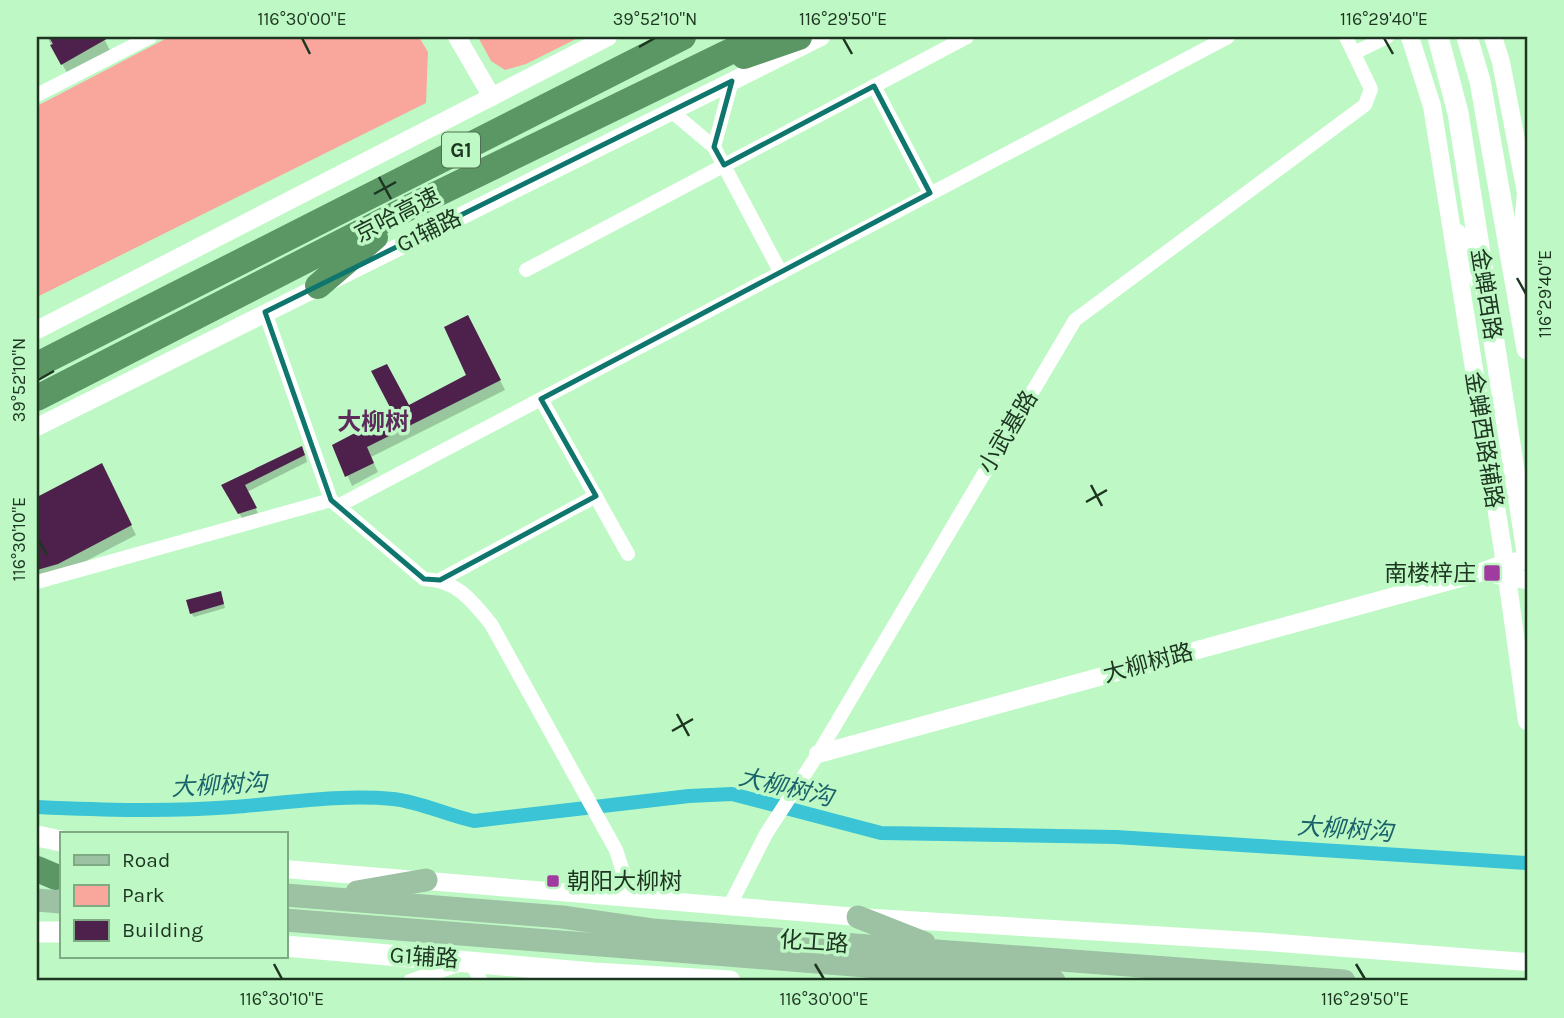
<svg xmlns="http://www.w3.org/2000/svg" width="1564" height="1018" viewBox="0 0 1564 1018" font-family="Karla,'Noto Sans SC',sans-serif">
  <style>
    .green { fill: #f9a79c }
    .shadow { fill: #0003 }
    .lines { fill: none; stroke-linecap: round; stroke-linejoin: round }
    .canal { stroke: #3ac4d6; stroke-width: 14 }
    .building { fill: #4e214d }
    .minor { stroke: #fff; stroke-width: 14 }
    .tertiary { stroke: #fff; stroke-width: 18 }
    .secondary { stroke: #fff; stroke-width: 21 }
    .primary { stroke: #9dc1a3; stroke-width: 23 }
    .motorway { stroke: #5b9765; stroke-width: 26 }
    .marked { fill: none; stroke: #0f766e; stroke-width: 5; stroke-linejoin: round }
    .ticks { fill: none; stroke: #1e3521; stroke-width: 2.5 }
    .poi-dot { fill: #a13ba0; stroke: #bef9c5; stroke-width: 2.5 }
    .labels { text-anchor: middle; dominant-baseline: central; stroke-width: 7; stroke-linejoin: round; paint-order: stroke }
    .shield { fill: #bef9c5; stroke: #4e7052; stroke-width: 2 }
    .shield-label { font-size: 21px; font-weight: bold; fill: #1e3521 }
    .street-label { font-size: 23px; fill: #1e3521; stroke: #bef9c5 }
    .poi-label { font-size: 23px; fill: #1e3521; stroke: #bef9c5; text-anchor: end }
    .neighbourhood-label { font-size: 24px; font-weight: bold; fill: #5c2a5b; stroke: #bef9c5 }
    .water-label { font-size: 24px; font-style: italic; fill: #19626b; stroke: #bef9c5 }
    .neatline { fill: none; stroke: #1e3521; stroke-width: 2.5 }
    .ticks-label { font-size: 18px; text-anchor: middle; fill: #1e3521 }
  </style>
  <rect width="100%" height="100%" fill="#bef9c5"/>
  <g class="green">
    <path d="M 169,37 L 419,37 L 428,52 L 426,103 L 37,297 L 37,106 Z"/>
    <path d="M 478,37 L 580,37 L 526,64 L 505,70 L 491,61 Z"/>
  </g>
  <g class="shadow">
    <path d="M 47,37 L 103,37 L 112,54 L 70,78 Z"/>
    <path d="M 473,327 L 505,390 L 371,457 L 378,472 L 352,486 L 335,446 L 469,376 Z"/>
    <path d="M 305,454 L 307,462 L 247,492 L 259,515 L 243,520 L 224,485 Z"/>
    <path d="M 101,465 L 136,535 L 63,573 L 37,581 L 37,499 Z"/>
    <path d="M 222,597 L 225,608 L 194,617 L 191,613 Z"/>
  </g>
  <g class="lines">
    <path class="canal" d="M 37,807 C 103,810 168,812 233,807 C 286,803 340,794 393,799 C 421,802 446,815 474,821 L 689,796 L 732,794 L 881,833 L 1116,837 L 1527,863"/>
  </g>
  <g class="building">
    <path d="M 49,37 L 110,37 L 61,65 L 50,45 L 53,44 Z"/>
    <path d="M 468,315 L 501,380 L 367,447 L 374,463 L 345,477 L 332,445 L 393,413 L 371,371 L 387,364 L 409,405 L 466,375 L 444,327 Z"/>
    <path d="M 302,446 L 305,455 L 245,485 L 257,508 L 238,514 L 221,485 Z"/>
    <path d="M 102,463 L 132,525 L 58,564 L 37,570 L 37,497 Z"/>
    <path d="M 221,591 L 224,604 L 190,614 L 186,600 Z"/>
  </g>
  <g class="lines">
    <g class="minor">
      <path d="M 1354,53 L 1387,37"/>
      <path d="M 874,86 L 930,193"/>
      <path d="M 37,95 L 150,37"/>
      <path d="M 671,111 L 714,147 L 781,273"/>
      <path d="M 714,147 L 732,81"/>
      <path d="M 526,270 L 967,37"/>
      <path d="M 265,312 L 331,500 L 424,579 C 457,580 472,601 491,624 L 616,850 L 631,897"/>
      <path d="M 541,399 L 628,554"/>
      <path d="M 338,506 L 1228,37"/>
      <path d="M 440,580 L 596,496"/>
      <path d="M 37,582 L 331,500"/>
      <path d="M 730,905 L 766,834 L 818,754 L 1075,320 L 1365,105 L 1371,89 L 1346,37"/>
      <path d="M 410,981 L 470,961 L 481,981"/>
    </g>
    <g class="tertiary">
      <path d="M 457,37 L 492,97"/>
      <path d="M 1410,37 L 1432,106 L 1505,563 L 1527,721"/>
      <path d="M 1493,37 L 1501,62 L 1527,198"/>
      <path d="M 1458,233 L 1480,284"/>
      <path d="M 1518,275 L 1526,194"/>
      <path d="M 37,330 L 608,37"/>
      <path d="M 37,427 L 821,37"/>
      <path d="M 1497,575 L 1527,580"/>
      <path d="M 818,754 L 1479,573 L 1505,563 L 1527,560"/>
      <path d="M 285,869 L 858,917 L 1267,942 L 1527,962"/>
    </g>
    <g class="secondary">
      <path d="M 1438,37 L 1458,113 L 1527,552"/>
      <path d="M 1467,37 L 1480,81 L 1527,349"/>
      <path d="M 37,836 L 61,841"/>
      <path d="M 37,932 L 61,932"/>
      <path d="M 285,946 L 594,973 L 730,981"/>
    </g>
    <g class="primary">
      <path d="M 357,892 L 426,880"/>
      <path d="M 285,895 L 562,917 L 652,930 L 1344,981"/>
      <path d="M 37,900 L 61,902"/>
      <path d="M 858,917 L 924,943"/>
      <path d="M 285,920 L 1054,981"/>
    </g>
    <g class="motorway">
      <path d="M 744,56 L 799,37"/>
      <path d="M 318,286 L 375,237"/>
      <path d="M 37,365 L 683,37"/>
      <path d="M 37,398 L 408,208 L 760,37"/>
      <path d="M 37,869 L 56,877"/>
    </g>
  </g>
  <path class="marked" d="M 732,81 L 714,147 L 724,165 L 874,86 L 930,193 L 541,399 L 596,496 L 440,580 L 424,579 L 331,500 L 265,312 Z"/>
  <path class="ticks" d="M 302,38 L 310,54M 843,38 L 852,54M 1384,38 L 1393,54M 639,47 L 655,38M 379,177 L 391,199M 374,194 L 396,182M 1517,278 L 1526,294M 38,380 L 54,371M 1091,485 L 1102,506M 1086,502 L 1107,490M 38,539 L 47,555M 677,714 L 689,736M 672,731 L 693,719M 274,964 L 282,979M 815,964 L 824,979M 1356,964 L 1365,979"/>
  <g class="poi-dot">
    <rect x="1483" y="564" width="18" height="18" rx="3.5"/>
    <rect x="546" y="874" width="14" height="14" rx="3.5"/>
  </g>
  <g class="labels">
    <rect class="shield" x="442" y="132.5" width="38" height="35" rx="5"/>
    <g class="shield-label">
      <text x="461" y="150">G1</text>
    </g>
    <g class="street-label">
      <text transform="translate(397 215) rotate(-27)">京哈高速</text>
      <text transform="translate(429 231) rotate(-26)">G1辅路</text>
      <text transform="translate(1486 294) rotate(81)">金蝉西路</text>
      <text transform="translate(1008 432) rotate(-59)">小武基路</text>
      <text transform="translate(1484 440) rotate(81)">金蝉西路辅路</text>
      <text transform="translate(1148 663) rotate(-15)">大柳树路</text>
      <text transform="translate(814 942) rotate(4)">化工路</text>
      <text transform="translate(424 957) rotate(4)">G1辅路</text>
    </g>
    <g class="poi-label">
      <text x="1476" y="573">南楼梓庄</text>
      <text x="567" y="881" text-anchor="start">朝阳大柳树</text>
    </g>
    <g class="neighbourhood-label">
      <text x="373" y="422">大柳树</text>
    </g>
    <g class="water-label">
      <text transform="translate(219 785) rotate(-3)">大柳树沟</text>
      <text transform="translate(786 787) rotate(13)">大柳树沟</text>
      <text transform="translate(1345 829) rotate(4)">大柳树沟</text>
    </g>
  </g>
  <rect width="1564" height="1018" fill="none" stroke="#bef9c5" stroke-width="77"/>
  <rect x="60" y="832" width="228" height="126" fill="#bef9c5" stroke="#7eab83" stroke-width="2"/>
  <rect x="74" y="855" width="35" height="10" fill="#9dc1a3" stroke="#7eab83" stroke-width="2"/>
  <text x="122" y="867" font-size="21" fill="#1e3521">Road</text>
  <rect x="74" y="885" width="35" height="21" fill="#f9a79c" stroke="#7eab83" stroke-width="2"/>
  <text x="122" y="902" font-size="21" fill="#1e3521">Park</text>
  <rect x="74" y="920" width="35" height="21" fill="#4e214d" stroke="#7eab83" stroke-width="2"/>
  <text x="122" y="937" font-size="21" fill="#1e3521">Building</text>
  <rect x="38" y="38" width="1488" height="941" class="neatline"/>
  <g class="ticks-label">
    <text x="302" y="25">116°30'00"E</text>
    <text x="655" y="25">39°52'10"N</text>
    <text x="843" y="25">116°29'50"E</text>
    <text x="1384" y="25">116°29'40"E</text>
    <text transform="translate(1545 294) rotate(-90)" y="6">116°29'40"E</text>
    <text transform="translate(19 380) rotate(-90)" y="6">39°52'10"N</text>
    <text transform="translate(19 539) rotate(-90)" y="6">116°30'10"E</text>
    <text x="282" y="1005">116°30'10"E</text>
    <text x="824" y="1005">116°30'00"E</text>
    <text x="1365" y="1005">116°29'50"E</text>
  </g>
</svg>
